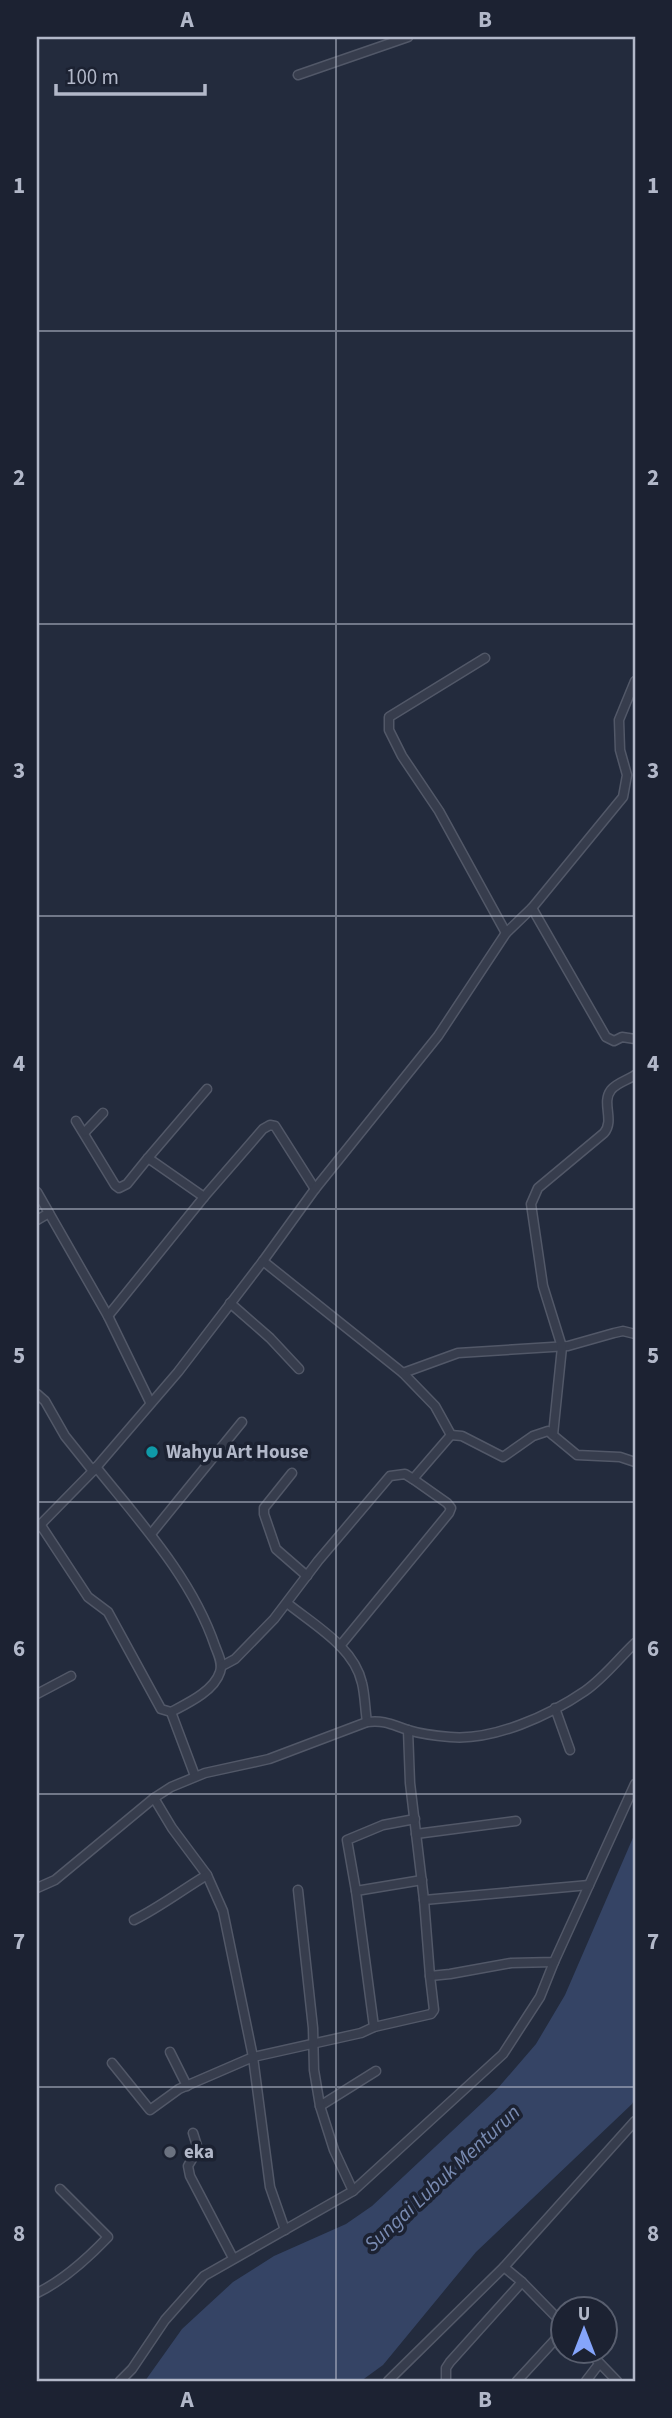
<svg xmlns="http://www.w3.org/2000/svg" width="672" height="2418" viewBox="0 0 672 2418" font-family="'Source Sans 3',sans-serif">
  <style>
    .water { fill: #354465 }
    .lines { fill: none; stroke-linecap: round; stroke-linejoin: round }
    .street-casing { stroke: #525868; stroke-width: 11 }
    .street { stroke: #373d4d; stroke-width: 8 }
    .grid { fill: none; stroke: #b2b8c9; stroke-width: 2; stroke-opacity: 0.55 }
    .culture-dot { fill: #0f9aa8; stroke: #1c2232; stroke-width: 2.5 }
    .worship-dot { fill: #6b7280; stroke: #1c2232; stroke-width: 2.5 }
    .labels { text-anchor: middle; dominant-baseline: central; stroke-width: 7; stroke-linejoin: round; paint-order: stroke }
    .poi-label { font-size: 19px; font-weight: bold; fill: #b2b8c9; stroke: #1c2232; text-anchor: start }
    .water-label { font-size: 21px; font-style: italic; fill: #798bb2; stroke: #1c2232 }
    .neatline { fill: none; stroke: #b2b8c9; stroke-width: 2.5 }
    .grid-label { font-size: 23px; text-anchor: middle; font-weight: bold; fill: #b2b8c9 }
  </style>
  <rect width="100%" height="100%" fill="#232b3d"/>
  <path class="water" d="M 635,1833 L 635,2098 L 632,2104 L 476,2252 L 383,2365 L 361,2381 L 145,2381 L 182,2329 L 233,2282 L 274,2256 L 346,2224 L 372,2206 L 498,2088 L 536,2044 L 565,1995 Z"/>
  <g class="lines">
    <g class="street-casing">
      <g id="street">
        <path d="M 298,75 L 408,37"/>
        <path d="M 485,658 L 389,717 L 389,730 L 402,756 L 439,811 L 506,933"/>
        <path d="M 532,908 L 606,1037 L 614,1041 L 622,1037 L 635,1039"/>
        <path d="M 76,1121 L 115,1185 L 119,1188 L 127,1184 L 148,1158"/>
        <path d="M 85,1132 L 103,1113"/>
        <path d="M 37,1192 L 108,1316 L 150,1402"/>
        <path d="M 204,1197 L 148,1158 L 207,1089"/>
        <path d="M 37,1220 L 49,1213"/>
        <path d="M 263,1261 L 403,1373 L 458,1353 L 568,1346 L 614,1333 L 623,1331 L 635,1334"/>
        <path d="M 230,1303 L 270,1338 L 299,1369"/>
        <path d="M 108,1316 L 204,1197 L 263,1129 L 270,1125 L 275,1126 L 315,1189"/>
        <path d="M 403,1373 L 435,1406 L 451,1435"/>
        <path d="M 37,1394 L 45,1401 L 65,1436 L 93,1471"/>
        <path d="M 451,1435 L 462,1436 L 503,1457 L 533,1436 L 548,1431 L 577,1455 L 620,1457 L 635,1462"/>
        <path d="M 553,1435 L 562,1347 L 543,1286 L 531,1204 L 538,1188 L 604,1133 C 615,1120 601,1103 611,1090 C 616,1083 628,1080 635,1075"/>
        <path d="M 292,1473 L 264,1508 L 264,1514 L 276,1549 L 307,1576"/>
        <path d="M 40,1524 L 88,1597 L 108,1612 L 161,1709 L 171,1712 C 188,1703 214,1691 220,1672 C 223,1663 218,1654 215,1646 C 192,1578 140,1522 96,1467"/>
        <path d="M 37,1528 L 93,1471 L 178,1372 L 263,1261 L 315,1189 L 438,1036 L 506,933 L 532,908 L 623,797 L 627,775 L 620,750 L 619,720 L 635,681"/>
        <path d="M 151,1534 L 242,1422"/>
        <path d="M 287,1603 C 314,1625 354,1647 362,1683 C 365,1695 365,1709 367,1722"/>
        <path d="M 340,1646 L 449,1513 L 451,1508 L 447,1503 L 413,1479 L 451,1435"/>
        <path d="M 222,1666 L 235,1659 L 274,1619 L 318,1561 L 390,1476 L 405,1474 L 413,1479"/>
        <path d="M 37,1694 L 71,1676"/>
        <path d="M 555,1708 L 570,1750"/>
        <path d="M 171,1712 L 195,1776"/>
        <path d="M 408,1730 L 410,1783 L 424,1900 L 430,1976 L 450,1974 L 511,1963 L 554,1962 L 635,1784"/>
        <path d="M 154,1798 L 172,1828 L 207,1875 L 223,1911 L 253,2057 L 270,2187 L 285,2230"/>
        <path d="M 416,1834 L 516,1821"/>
        <path d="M 37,1888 L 55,1880 L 154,1798 L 171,1787 L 205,1773 L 269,1759 L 367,1722 C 386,1720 392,1725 408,1730 C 421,1734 437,1736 450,1737 C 494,1741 550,1715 585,1691 C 604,1678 619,1658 635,1643"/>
        <path d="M 356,1891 L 347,1840 L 383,1825 L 415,1819"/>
        <path d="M 424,1900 L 589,1885"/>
        <path d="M 134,1920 C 160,1907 182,1890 207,1875"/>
        <path d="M 374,2027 L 431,2014 L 434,2010 L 430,1976"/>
        <path d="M 170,2052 L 187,2086"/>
        <path d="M 112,2063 L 150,2110 L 179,2089 L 253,2057 L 361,2033 L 374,2027 L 356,1891 L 422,1880"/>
        <path d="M 320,2106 L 376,2071"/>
        <path d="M 193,2133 L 198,2149 L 188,2166 L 190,2176 L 233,2258"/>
        <path d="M 353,2191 L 503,2054 L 540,1997 L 554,1962"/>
        <path d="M 504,2267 L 522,2282 L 564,2325"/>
        <path d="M 37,2293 C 64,2280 87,2259 108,2237 L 60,2189"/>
        <path d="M 589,2352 L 617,2381"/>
        <path d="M 120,2381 L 132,2369 L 165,2320 L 204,2276 L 353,2191 L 334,2150 L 320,2106 L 314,2070 L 313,2028 L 298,1890"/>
        <path d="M 388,2381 L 504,2267 L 635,2121"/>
        <path d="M 446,2381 L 446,2368 L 450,2362 L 522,2282"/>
        <path d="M 517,2381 L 564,2330"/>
        <path d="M 586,2381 L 599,2364"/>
      </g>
    </g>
    <use href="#street" class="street"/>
  </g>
  <path class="grid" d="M 336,37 L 336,2381M 37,331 L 635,331M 37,624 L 635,624M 37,916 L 635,916M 37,1209 L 635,1209M 37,1502 L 635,1502M 37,1794 L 635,1794M 37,2087 L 635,2087"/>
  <circle class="culture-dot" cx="152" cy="1452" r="7"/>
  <circle class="worship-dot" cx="170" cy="2152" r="7"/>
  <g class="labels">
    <g class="poi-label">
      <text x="166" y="1452">Wahyu Art House</text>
      <text x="184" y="2152">eka</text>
    </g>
    <g class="water-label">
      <text transform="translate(442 2178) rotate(-43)">Sungai Lubuk Menturun</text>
    </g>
  </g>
  <rect width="672" height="2418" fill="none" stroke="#1c2232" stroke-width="77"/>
  <g transform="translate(584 2330)"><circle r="33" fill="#1c2232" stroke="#585e6e" stroke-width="2"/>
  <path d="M0-5L12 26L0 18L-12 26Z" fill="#85a5fb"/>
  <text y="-10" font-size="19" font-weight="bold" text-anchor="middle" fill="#b2b8c9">U</text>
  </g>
  <path d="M56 84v10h149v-10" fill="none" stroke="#b2b8c9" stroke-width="3.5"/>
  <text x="66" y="84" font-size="21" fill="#b2b8c9" stroke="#1c2232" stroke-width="5" paint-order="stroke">100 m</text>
  <rect x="38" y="38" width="596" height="2342" class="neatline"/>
  <g class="grid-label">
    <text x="187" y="27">A</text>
    <text x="485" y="27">B</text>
    <text x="19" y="193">1</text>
    <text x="653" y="193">1</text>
    <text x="19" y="485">2</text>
    <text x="653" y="485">2</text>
    <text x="19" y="778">3</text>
    <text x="653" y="778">3</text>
    <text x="19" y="1071">4</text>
    <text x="653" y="1071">4</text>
    <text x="19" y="1363">5</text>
    <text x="653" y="1363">5</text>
    <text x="19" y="1656">6</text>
    <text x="653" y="1656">6</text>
    <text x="19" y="1949">7</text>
    <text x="653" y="1949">7</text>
    <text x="19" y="2241">8</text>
    <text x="653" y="2241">8</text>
    <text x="187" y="2407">A</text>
    <text x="485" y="2407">B</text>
  </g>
</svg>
